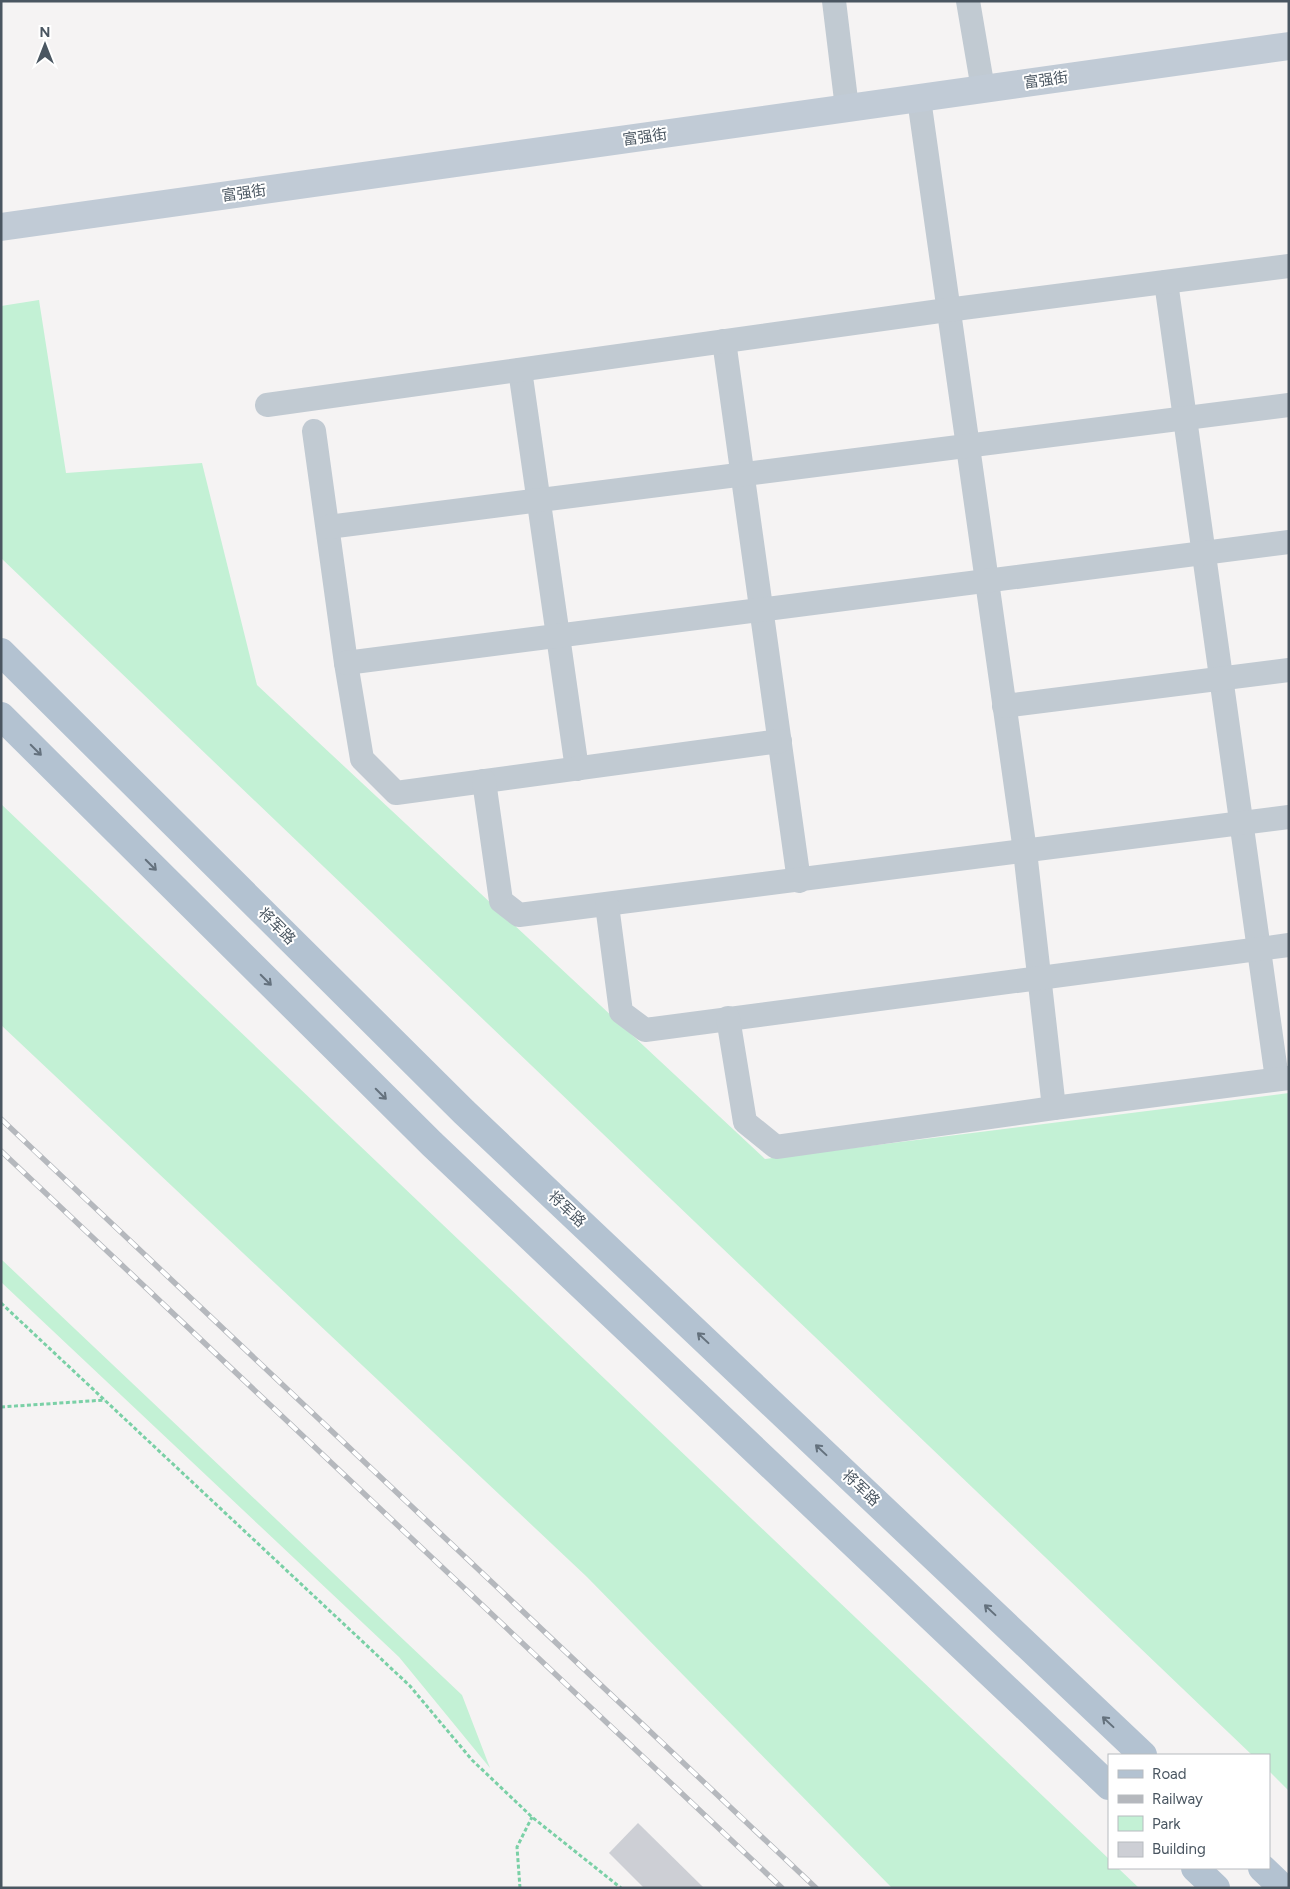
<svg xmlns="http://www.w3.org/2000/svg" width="1290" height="1889" viewBox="0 0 1290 1889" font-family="Figtree,'Noto Sans SC',sans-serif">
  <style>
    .green { fill: #c3f1d5 }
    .building { fill: #cdcfd5 }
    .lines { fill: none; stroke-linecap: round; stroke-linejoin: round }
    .path { stroke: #7ad0a6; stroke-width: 3; stroke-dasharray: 4 2.5; stroke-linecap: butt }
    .minor { stroke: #c1cad2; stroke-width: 24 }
    .secondary { stroke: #c1cbd6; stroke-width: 28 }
    .primary { stroke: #b3c2d1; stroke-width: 28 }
    .rail-casing { stroke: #b5b8bd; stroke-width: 5.5 }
    .rail { stroke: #fff; stroke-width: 4; stroke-dasharray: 11; stroke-linecap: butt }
    .oneway { stroke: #64717d }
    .labels { text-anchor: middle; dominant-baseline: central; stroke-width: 4; stroke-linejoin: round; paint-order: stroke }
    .street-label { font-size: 15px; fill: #4a5661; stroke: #fff }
  </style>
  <rect width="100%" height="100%" fill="#f5f3f3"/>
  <g class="green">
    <path d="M 39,300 L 66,473 L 202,463 L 257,685 L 765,1159 L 1289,1093 L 1289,1791 L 1269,1771 L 1269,1755 L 1252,1755 L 1,558 L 1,306 Z"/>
    <path d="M 1,804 L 1109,1859 L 1109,1868 L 1118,1868 L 1139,1888 L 892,1888 L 587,1577 L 1,1025 Z"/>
    <path d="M 1,1259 L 462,1695 L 490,1768 L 399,1657 L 1,1282 Z"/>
  </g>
  <path class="building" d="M 638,1823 L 704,1888 L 644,1888 L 609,1853 Z"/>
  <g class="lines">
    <g class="path">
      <path d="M 1,1303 L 410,1686 L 472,1760 L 532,1817 L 621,1888"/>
      <path d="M 1,1407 L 105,1400"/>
      <path d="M 520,1888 L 517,1847 L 532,1817"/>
    </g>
    <g class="minor">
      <path d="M 834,1 L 847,108"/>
      <path d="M 968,1 L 983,89"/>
      <path d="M 919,99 L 1025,851 L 1054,1108"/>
      <path d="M 1166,282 L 1277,1079"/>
      <path d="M 724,341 L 799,881"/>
      <path d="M 520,370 L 577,769"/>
      <path d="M 267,405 L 947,310 L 1289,266"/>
      <path d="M 314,431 L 346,663 L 362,759 L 396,793 L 780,741"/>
      <path d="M 328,527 L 1289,405"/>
      <path d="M 346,663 L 1289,542"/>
      <path d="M 1004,706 L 1289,670"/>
      <path d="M 484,781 L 501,901 L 519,915 L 1289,817"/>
      <path d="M 607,905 L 621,1012 L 645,1030 L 1289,945"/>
      <path d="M 728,1018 L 745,1122 L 776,1147 L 1054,1108 L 1289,1078"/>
    </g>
    <path class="secondary" d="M 1,227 L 1289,46"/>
    <g class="primary">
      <path d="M 1,652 L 464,1112 L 1143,1755"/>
      <path d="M 1,716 L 432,1144 L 1109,1786"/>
      <path d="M 1195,1868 L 1216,1888"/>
      <path d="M 1262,1868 L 1283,1888"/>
    </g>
    <g class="rail-casing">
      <g id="rail">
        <path d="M 1,1119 L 816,1888"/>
        <path d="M 1,1151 L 782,1888"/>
      </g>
    </g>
    <use href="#rail" class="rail"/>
  </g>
  <defs><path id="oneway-shaft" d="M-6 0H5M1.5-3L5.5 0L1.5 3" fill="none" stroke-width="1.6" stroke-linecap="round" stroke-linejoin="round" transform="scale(1.25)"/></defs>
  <g class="oneway">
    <use href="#oneway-shaft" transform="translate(36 750) rotate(45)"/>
    <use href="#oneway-shaft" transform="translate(151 865) rotate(45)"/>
    <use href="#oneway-shaft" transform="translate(266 980) rotate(45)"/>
    <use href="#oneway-shaft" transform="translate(381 1094) rotate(45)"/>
    <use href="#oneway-shaft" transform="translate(703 1338) rotate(-137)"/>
    <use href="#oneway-shaft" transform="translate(821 1450) rotate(-137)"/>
    <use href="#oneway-shaft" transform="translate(990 1610) rotate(-137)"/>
    <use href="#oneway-shaft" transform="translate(1108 1722) rotate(-137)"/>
  </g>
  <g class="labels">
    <g class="street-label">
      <text transform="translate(1046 80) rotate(-8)">富强街</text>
      <text transform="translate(645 137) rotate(-8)">富强街</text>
      <text transform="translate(244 193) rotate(-8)">富强街</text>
      <text transform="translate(277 926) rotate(45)">将军路</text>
      <text transform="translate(567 1209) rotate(43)">将军路</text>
      <text transform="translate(861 1488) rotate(43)">将军路</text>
    </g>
  </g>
  <rect width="1290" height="1889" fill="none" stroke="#4a5661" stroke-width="5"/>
  <rect x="1108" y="1754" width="162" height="115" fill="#ffffff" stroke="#b7bbc0"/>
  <rect x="1118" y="1770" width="25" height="8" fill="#b3c2d1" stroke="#b7bbc0"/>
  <text x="1152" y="1779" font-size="15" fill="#4a5661">Road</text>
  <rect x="1118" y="1795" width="25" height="8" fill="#b5b8bd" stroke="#b7bbc0"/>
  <text x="1152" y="1804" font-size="15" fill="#4a5661">Railway</text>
  <rect x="1118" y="1816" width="25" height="15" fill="#c3f1d5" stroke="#b7bbc0"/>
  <text x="1152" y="1829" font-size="15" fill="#4a5661">Park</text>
  <rect x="1118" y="1842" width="25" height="15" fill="#cdcfd5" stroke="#b7bbc0"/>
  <text x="1152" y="1854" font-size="15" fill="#4a5661">Building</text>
  <g transform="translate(45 45)" stroke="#ffffff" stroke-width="4" paint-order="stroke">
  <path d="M0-4L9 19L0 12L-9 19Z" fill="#4a5661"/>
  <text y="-8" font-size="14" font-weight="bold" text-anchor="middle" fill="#4a5661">N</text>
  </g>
</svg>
